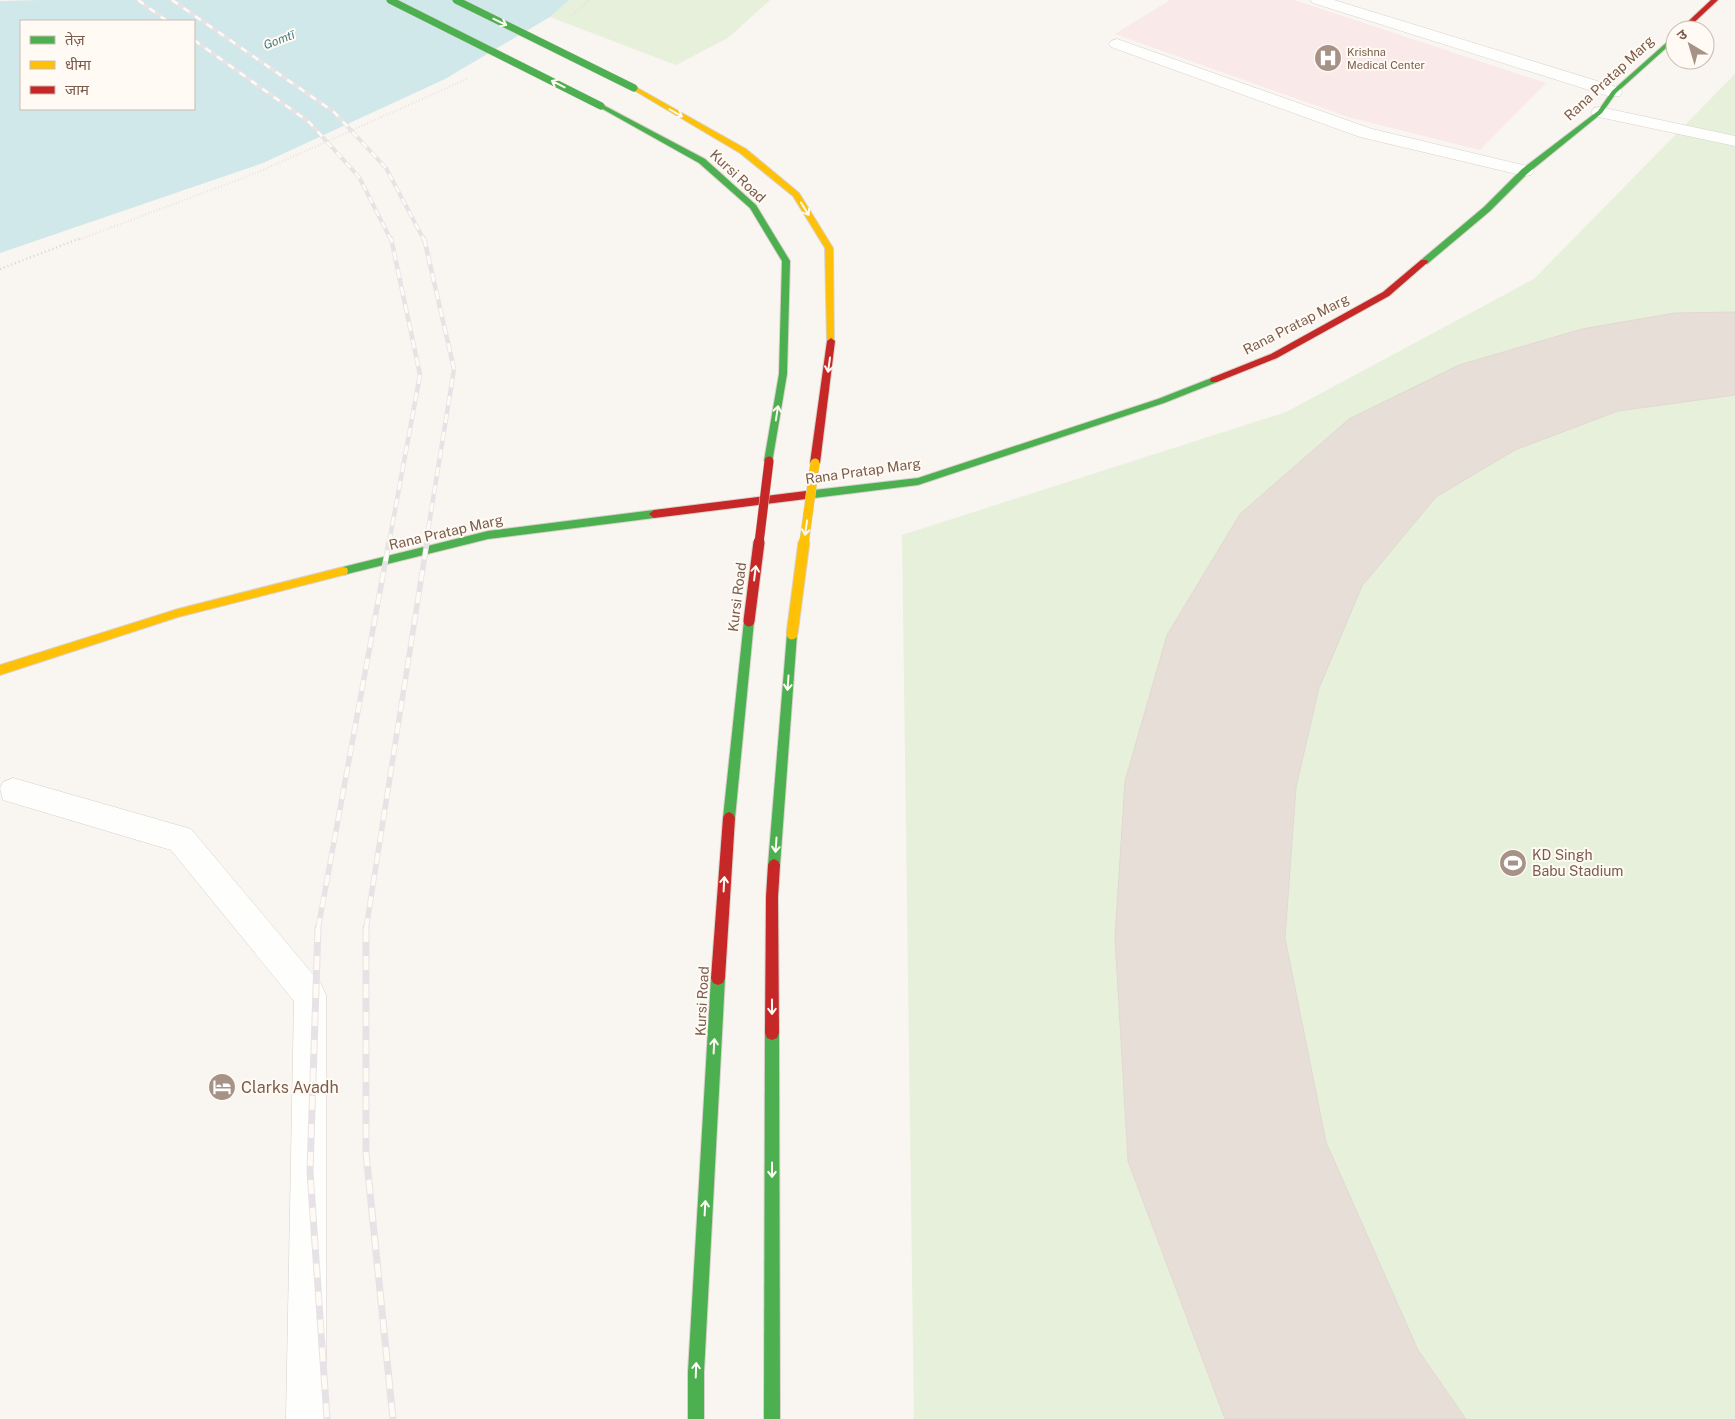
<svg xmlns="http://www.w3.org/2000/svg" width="1735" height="1419" viewBox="0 0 1735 1419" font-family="'Public Sans','Noto Sans Devanagari',sans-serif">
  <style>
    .medical { fill: #fae9e9 }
    .green { fill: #e7f0db }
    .water { fill: #d0e8ea; fill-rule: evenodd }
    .building { fill: #e6ded7; stroke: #e2d8d2 }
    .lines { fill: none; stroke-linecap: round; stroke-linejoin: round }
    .lane-casing { stroke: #d7d1cb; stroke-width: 1 }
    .street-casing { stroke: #d7d1cb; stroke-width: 1 }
    .fast-casing { stroke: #d9d2cb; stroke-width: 2 }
    .slow-casing { stroke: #d9d2cb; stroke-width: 2 }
    .jam-casing { stroke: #d9d2cb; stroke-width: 2 }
    .path-far1 { stroke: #dcd5d0; stroke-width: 2; stroke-dasharray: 0.5 2.5; stroke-linecap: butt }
    .path { stroke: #dcd5d0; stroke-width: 2.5; stroke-dasharray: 1 3; stroke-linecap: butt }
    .lane { fill: #fefefd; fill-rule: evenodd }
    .street { fill: #fefefd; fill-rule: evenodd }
    .fast { fill: #4caf50; fill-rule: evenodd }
    .slow { fill: #ffc107; fill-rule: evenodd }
    .jam { fill: #c62828; fill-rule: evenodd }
    .rail-far3-casing { stroke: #e6e3e7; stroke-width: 4 }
    .rail-far2-casing { stroke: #e6e3e7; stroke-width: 4.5 }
    .rail-far1-casing { stroke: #e6e3e7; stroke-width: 5.5 }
    .rail-casing { stroke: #e6e3e7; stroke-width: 7 }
    .rail-far3 { stroke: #fffaf3; stroke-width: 2.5; stroke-dasharray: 7; stroke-linecap: butt }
    .rail-far2 { stroke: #fffaf3; stroke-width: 3; stroke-dasharray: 9; stroke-linecap: butt }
    .rail-far1 { stroke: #fffaf3; stroke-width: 4; stroke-dasharray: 11; stroke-linecap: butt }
    .rail { stroke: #fffaf3; stroke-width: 5; stroke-dasharray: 14; stroke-linecap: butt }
    .fast-bridge-casing { stroke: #d9d2cb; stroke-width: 8; stroke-linecap: butt }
    .slow-bridge-far1-casing { stroke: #d9d2cb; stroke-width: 10; stroke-linecap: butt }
    .slow-bridge-casing { stroke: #d9d2cb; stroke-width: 13; stroke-linecap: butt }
    .jam-bridge-far1-casing { stroke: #d9d2cb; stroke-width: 10; stroke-linecap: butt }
    .jam-bridge-casing { stroke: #d9d2cb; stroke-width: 13; stroke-linecap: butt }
    .fast-bridge { stroke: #4caf50; stroke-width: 7 }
    .slow-bridge-far1 { stroke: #ffc107; stroke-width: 9 }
    .slow-bridge { stroke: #ffc107; stroke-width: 11 }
    .jam-bridge-far1 { stroke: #c62828; stroke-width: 9 }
    .jam-bridge { stroke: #c62828; stroke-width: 11 }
    .oneway { stroke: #fffaf3 }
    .labels { text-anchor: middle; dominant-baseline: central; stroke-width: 4; stroke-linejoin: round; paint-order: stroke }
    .far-poi-label { font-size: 11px; fill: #7a5c4d; stroke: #fffaf3; text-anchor: start }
    .far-water-label { font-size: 12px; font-style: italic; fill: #437c86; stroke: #fffaf3 }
    .street-label { font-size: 14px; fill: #7a5c4d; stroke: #fffaf3 }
    .poi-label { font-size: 14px; fill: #7a5c4d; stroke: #fffaf3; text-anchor: start }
    .near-poi-label { font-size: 16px; fill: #7a5c4d; stroke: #fffaf3; text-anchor: start }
  </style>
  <rect width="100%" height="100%" fill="#f9f5f0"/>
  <path class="medical" d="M 1170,0 L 1294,0 L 1546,83 L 1480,150 L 1348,117 L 1115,34 Z"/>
  <g class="green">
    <path d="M 569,0 L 770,0 L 728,38 L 676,65 L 550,17 Z"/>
    <path d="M 1735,74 L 1735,1419 L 914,1419 L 902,535 L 1286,412 L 1534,279 Z"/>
  </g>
  <path class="water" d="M 40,0 L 569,0 L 550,17 L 445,79 L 263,163 L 0,253 L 0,1 ZM 21,21 L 194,21 L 194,109 L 21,109 Z"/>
  <path class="building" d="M 1735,312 L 1735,395 L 1618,411 L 1515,450 L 1436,497 L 1362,586 L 1319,688 L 1296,787 L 1285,938 L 1326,1142 L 1418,1350 L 1466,1419 L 1225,1419 L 1128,1161 L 1115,938 L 1125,781 L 1167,635 L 1240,514 L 1349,419 L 1459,365 L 1582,329 L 1675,313 Z"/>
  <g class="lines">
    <g class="lane-casing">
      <g id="lane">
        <path d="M 1310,0 L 1334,0 L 1620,88 L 1622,92 L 1620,96 L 1608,96 L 1313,3 Z"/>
        <path d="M 1117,39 L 1372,129 L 1531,167 L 1534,171 L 1531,175 L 1525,176 L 1360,137 L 1111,47 L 1109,44 L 1111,41 Z"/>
        <path d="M 1600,107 L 1735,136 L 1735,146 L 1594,116 L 1591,112 L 1594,108 Z"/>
      </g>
    </g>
    <g class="street-casing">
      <path id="street" d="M 13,778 L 191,829 L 321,984 L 326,995 L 326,1419 L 286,1419 L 294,1001 L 171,850 L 3,800 L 0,788 L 3,782 Z"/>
    </g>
    <g class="fast-casing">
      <g id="fast">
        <path d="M 1675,35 L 1675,40 L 1616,93 L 1602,113 L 1528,173 L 1490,211 L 1427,264 L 1421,264 L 1421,260 L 1484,207 L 1522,169 L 1598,111 L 1612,91 Z"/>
        <path d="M 599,105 L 603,105 L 705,159 L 756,205 L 790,261 L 787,374 L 772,463 L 769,464 L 764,461 L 779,374 L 782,261 L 750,208 L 699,163 L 599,107 Z"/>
        <path d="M 1214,377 L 1217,378 L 1217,382 L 1164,403 L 918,485 L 806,499 L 801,495 L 806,491 L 918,478 L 1158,399 Z"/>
        <path d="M 654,510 L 659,514 L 654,518 L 488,539 L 343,575 L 338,571 L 343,567 L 488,531 Z"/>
        <path d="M 749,617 L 754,621 L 735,818 L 733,822 L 729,824 L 725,822 L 723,818 L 744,621 Z"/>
        <path d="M 792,630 L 797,634 L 780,865 L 778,869 L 774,871 L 770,869 L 768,865 L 787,634 Z"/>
        <path d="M 718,971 L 723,973 L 725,978 L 704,1372 L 704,1419 L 688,1419 L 688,1372 L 711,978 L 713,973 Z"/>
        <path d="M 772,1026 L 777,1028 L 779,1033 L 780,1419 L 764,1419 L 765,1033 L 767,1028 Z"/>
      </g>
    </g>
    <g class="slow-casing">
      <g id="slow">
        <path d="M 634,86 L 746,149 L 799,193 L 833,248 L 834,343 L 831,344 L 827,341 L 825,248 L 793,196 L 740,153 L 632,89 L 631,88 Z"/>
        <path d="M 343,567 L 347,568 L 348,571 L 347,574 L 178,617 L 0,675 L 0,665 L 178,609 Z"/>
      </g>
    </g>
    <g class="jam-casing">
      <g id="jam">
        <path d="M 1711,0 L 1718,0 L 1686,30 L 1679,30 Z"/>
        <path d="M 1421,260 L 1427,260 L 1428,262 L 1389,296 L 1277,358 L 1217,382 L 1211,382 L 1210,380 L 1211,378 L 1271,354 L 1383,292 Z"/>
        <path d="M 831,338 L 835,341 L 820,463 L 815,466 L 810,463 L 827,341 Z"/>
        <path d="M 806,491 L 811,495 L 806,499 L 654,518 L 649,514 L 654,510 Z"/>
        <path d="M 729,812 L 733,814 L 735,818 L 725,978 L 723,983 L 718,985 L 713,983 L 711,978 L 723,818 L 725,814 Z"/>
        <path d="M 774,859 L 778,861 L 780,865 L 778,897 L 779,1033 L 777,1038 L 772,1040 L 767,1038 L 765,1033 L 766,897 L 768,865 L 770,861 Z"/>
      </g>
    </g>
    <g class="path-far1">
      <path d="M 571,16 L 590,0"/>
      <path d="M 78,240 L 256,173 L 467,79"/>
    </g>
    <path class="path" d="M 0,269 L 81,238"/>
    <use href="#lane" class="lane"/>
    <use href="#street" class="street"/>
    <use href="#fast" class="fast"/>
    <use href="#slow" class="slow"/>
    <use href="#jam" class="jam"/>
    <g class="rail-far3-casing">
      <g id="rail-far3">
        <path d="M 138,0 L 167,21"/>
        <path d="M 172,0 L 334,112 L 386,168 L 424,240"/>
        <path d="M 194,40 L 309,122 L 359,177 L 391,240"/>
      </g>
    </g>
    <g class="rail-far2-casing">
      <g id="rail-far2">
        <path d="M 424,238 L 454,369 L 426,543"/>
        <path d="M 389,543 L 420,375 L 391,238"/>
      </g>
    </g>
    <g class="rail-far1-casing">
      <g id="rail-far1">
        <path d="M 318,929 L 389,542"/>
        <path d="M 366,929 L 427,542"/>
      </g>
    </g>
    <g class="rail-casing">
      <g id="rail">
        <path d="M 318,928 L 310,1171 L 327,1419"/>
        <path d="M 366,928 L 366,1153 L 393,1419"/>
      </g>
    </g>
    <use href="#rail-far3" class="rail-far3"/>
    <use href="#rail-far2" class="rail-far2"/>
    <use href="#rail-far1" class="rail-far1"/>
    <use href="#rail" class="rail"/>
    <g class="fast-bridge-casing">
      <g id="fast-bridge">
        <path d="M 390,0 L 601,106"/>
        <path d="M 456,0 L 634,88"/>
      </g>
    </g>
    <g class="slow-bridge-far1-casing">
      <path id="slow-bridge-far1" d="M 804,543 L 815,463"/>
    </g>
    <g class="slow-bridge-casing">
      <path id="slow-bridge" d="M 792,634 L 804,542"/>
    </g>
    <g class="jam-bridge-far1-casing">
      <path id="jam-bridge-far1" d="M 759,543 L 769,461"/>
    </g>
    <g class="jam-bridge-casing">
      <path id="jam-bridge" d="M 749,621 L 759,542"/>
    </g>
    <use href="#fast-bridge" class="fast-bridge"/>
    <use href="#slow-bridge-far1" class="slow-bridge-far1"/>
    <use href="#slow-bridge" class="slow-bridge"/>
    <use href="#jam-bridge-far1" class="jam-bridge-far1"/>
    <use href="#jam-bridge" class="jam-bridge"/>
  </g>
  <defs><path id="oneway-shaft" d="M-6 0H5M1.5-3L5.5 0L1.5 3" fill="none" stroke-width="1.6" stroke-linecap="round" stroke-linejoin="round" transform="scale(1.25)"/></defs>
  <g class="oneway">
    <use href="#oneway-shaft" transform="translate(500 22) rotate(26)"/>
    <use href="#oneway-shaft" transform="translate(558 84) rotate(-153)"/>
    <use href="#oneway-shaft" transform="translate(676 113) rotate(30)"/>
    <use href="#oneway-shaft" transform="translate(805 209) rotate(58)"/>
    <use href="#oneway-shaft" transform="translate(829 365) rotate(98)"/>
    <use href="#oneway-shaft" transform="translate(777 413) rotate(-81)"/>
    <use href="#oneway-shaft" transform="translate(806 528) rotate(98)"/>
    <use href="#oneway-shaft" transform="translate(755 573) rotate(-83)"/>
    <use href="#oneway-shaft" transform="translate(788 683) rotate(94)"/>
    <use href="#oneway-shaft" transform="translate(776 845) rotate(94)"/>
    <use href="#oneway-shaft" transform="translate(724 884) rotate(-87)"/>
    <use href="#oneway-shaft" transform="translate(772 1007) rotate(90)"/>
    <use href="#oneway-shaft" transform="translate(714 1046) rotate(-87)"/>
    <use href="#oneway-shaft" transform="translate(772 1170) rotate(90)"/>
    <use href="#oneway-shaft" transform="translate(705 1208) rotate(-87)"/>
    <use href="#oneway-shaft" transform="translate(696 1370) rotate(-88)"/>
  </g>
  <defs>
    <g id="hospital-disc" transform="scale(1.4375)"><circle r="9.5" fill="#a69286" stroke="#fffaf3"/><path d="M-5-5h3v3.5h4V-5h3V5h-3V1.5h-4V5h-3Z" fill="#fff"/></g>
    <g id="stadium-disc" transform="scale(1.4375)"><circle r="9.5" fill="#a69286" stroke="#fffaf3"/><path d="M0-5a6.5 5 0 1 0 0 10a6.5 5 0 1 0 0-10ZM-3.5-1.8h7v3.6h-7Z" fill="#fff"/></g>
    <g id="hotel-disc" transform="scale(1.4375)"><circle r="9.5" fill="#a69286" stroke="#fffaf3"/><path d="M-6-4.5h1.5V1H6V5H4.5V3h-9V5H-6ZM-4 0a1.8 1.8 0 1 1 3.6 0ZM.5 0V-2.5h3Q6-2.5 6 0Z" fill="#fff"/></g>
  </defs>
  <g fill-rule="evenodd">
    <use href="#hospital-disc" x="1328" y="58"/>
    <use href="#stadium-disc" x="1513" y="863"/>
    <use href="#hotel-disc" x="222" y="1087"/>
  </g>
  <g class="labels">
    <g class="far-poi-label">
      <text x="1347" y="52">Krishna<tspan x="1347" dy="13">Medical Center</tspan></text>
    </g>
    <g class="far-water-label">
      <text transform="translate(279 40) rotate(-21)">Gomtī</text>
    </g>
    <g class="street-label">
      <text transform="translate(1609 78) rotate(-43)">Rana Pratap Marg</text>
      <text transform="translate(738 176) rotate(43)">Kursi Road</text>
      <text transform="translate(1296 324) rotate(-27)">Rana Pratap Marg</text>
      <text transform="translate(863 471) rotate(-8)">Rana Pratap Marg</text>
      <text transform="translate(446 532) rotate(-13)">Rana Pratap Marg</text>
      <text transform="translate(737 597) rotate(-83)">Kursi Road</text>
      <text transform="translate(702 1001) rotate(-87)">Kursi Road</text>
    </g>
    <g class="poi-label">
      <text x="1532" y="855">KD Singh<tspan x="1532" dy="16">Babu Stadium</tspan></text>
    </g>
    <g class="near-poi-label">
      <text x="241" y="1087">Clarks Avadh</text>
    </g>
  </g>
  <rect x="20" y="20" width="175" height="90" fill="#fffaf3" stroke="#cabbb1"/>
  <rect x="30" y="36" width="25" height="8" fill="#4caf50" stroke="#cabbb1"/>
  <text x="65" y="45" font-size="15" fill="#7a5c4d">तेज़</text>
  <rect x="30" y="61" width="25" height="8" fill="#ffc107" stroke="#cabbb1"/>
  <text x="65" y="70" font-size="15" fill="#7a5c4d">धीमा</text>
  <rect x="30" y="86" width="25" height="8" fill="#c62828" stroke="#cabbb1"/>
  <text x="65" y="95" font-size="15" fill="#7a5c4d">जाम</text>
  <g transform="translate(1690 45) rotate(322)"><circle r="24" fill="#fffaf3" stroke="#cabbb1"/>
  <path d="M0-4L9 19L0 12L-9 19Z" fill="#a69286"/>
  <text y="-8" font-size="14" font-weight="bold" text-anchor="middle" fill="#7a5c4d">उ</text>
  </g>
</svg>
